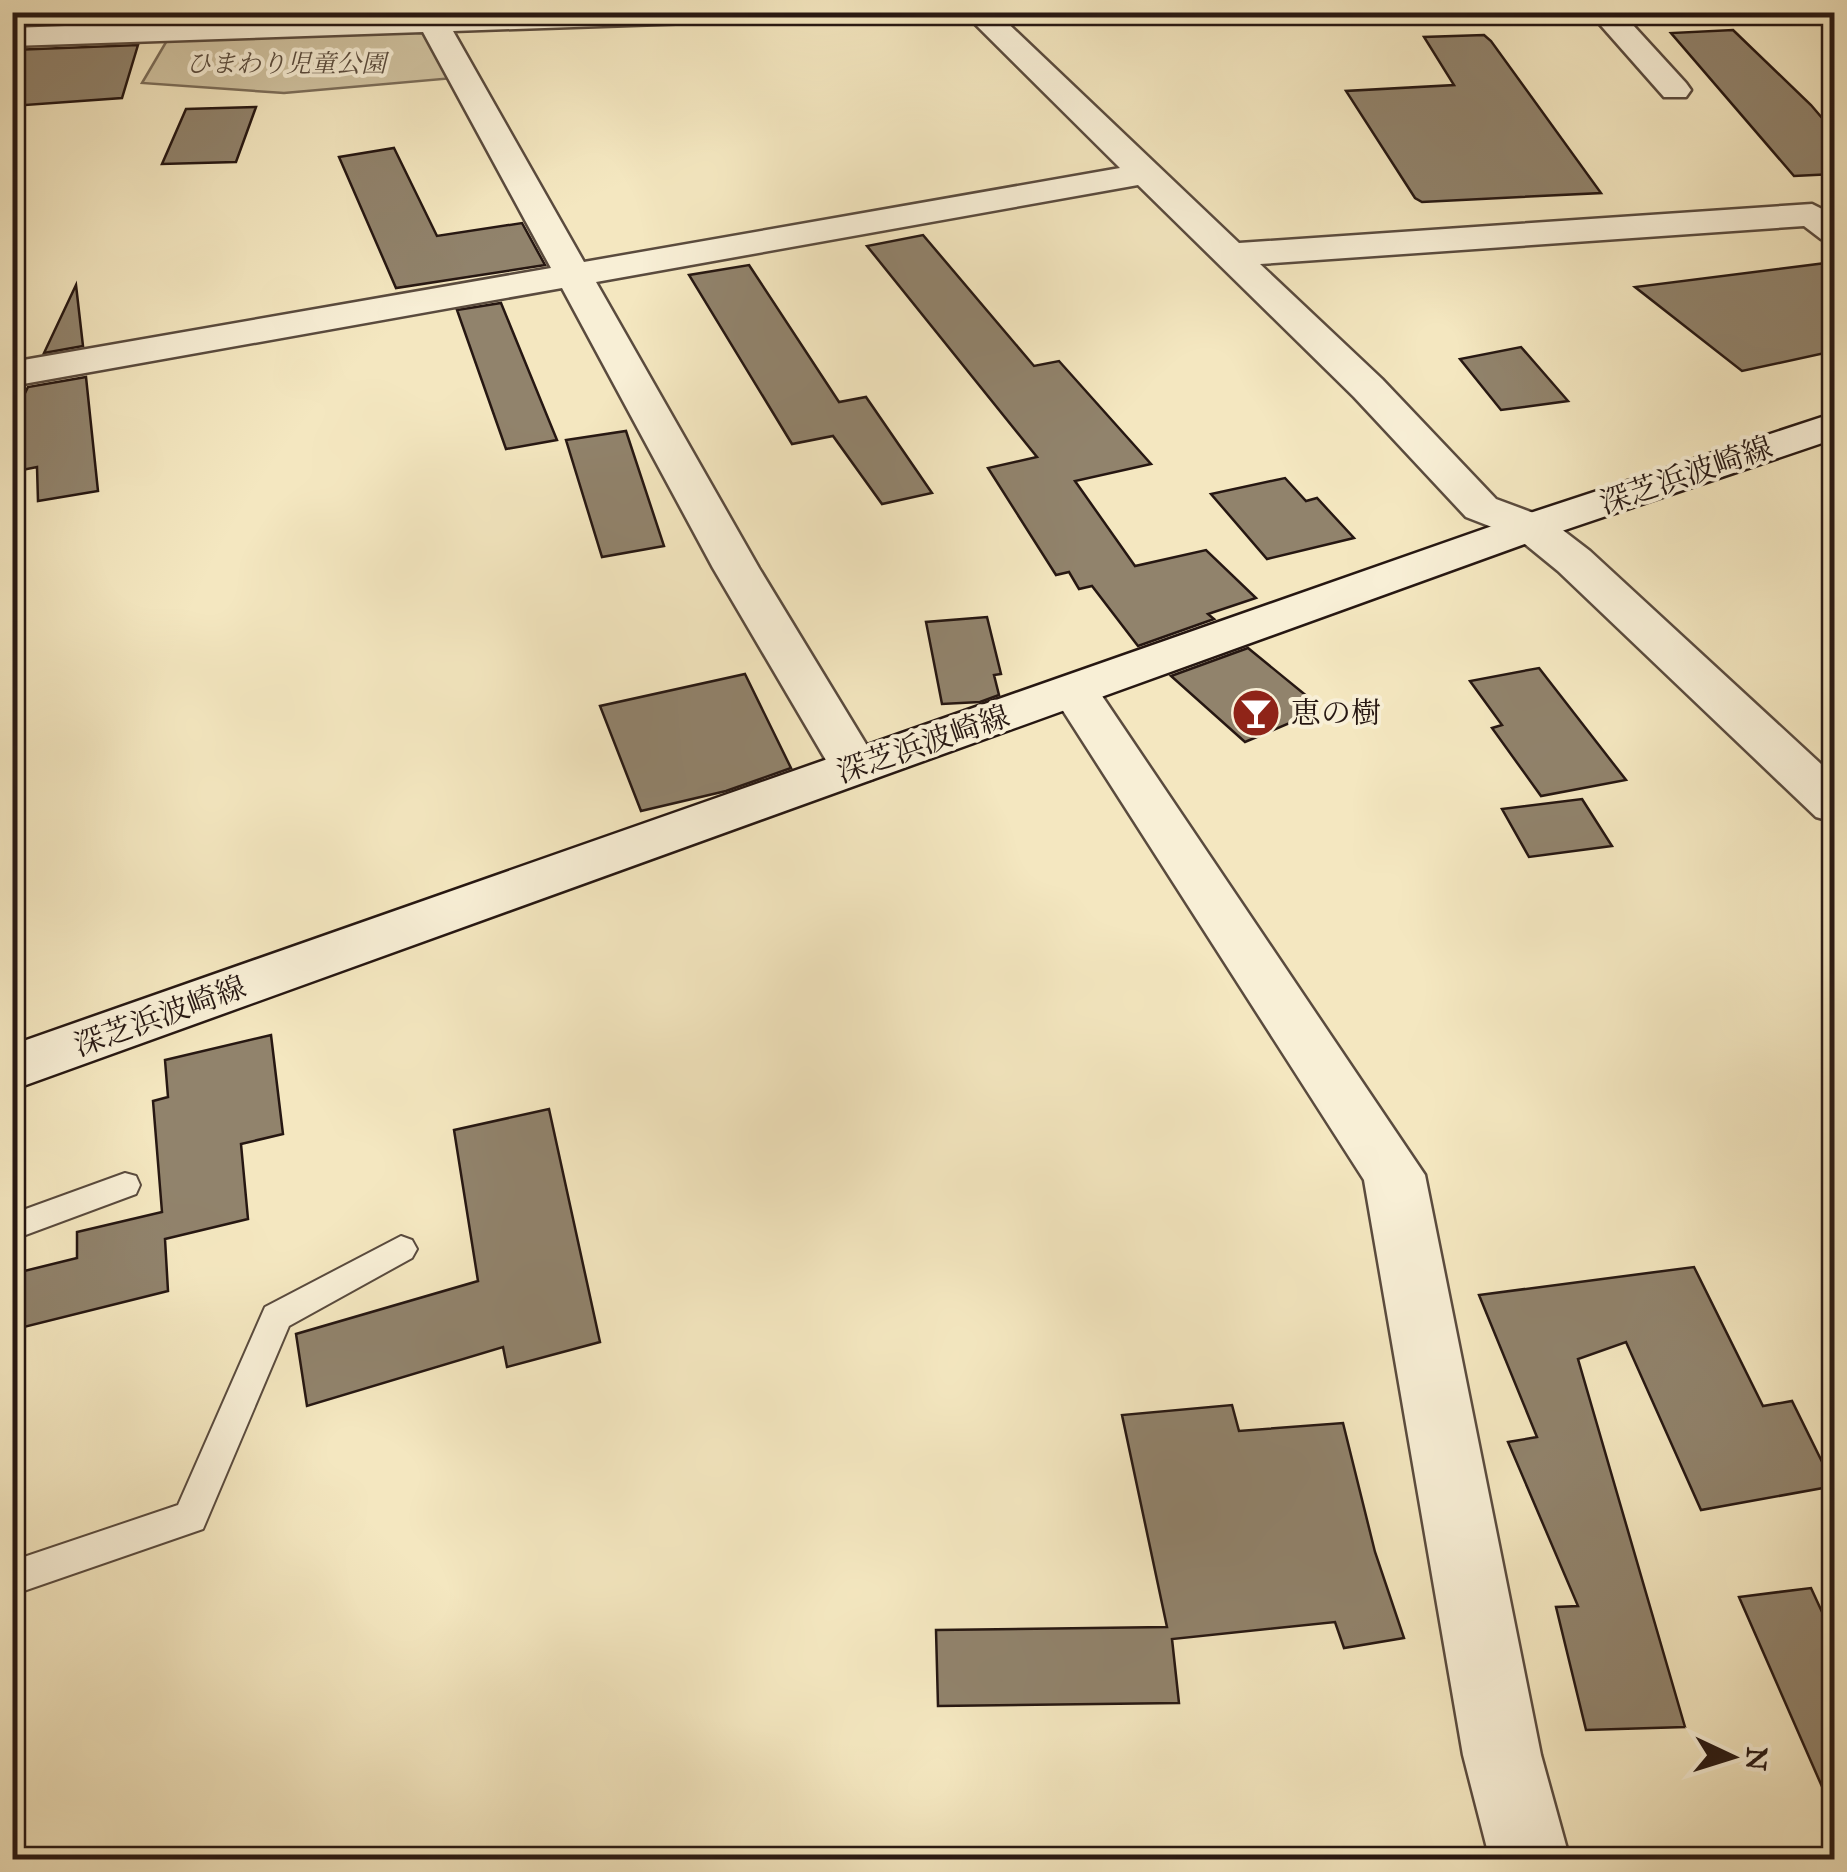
<svg xmlns="http://www.w3.org/2000/svg" width="1847" height="1872" viewBox="0 0 1847 1872" font-family="'IM FELL Great Primer','Noto Serif JP',serif">
  <style>
    .green { fill: #d1c4a2; stroke: #7c6e5a; stroke-width: 2.5 }
    .building { fill: #91836c; stroke: #261712; stroke-width: 2.5 }
    .lines { fill: none; stroke-linecap: round; stroke-linejoin: round }
    .service-casing { stroke: #5a4b3e; stroke-width: 4 }
    .minor-casing { stroke: #5a4b3e; stroke-width: 5 }
    .secondary-casing { stroke: #261712; stroke-width: 5 }
    .service { fill: #f8efd6; fill-rule: evenodd }
    .minor { fill: #f8efd6; fill-rule: evenodd }
    .secondary { fill: #f8efd6; fill-rule: evenodd }
    .labels { text-anchor: middle; dominant-baseline: central; stroke-width: 8; stroke-linejoin: round; paint-order: stroke }
    .far-park-label { font-size: 25px; font-style: italic; fill: #594b3d; stroke: #f8efd6 }
    .street-label { font-size: 30px; fill: #261712; stroke: #f8efd6 }
    .poi-label { font-size: 30px; fill: #261712; stroke: #f8efd6; text-anchor: start }
  </style>
  <rect width="100%" height="100%" fill="#f4e7c0"/>
  <filter id="stains"><feTurbulence type="fractalNoise" baseFrequency=".002" numOctaves="4"/><feColorMatrix values="0 0 0 0 .2 0 0 0 0 .09 0 0 0 0 .02 0 0 0 .5 -.17"/></filter>
  <radialGradient id="worn" r=".72"><stop offset=".6" stop-color="#630" stop-opacity="0"/><stop offset="1" stop-color="#630" stop-opacity=".3"/></radialGradient>
  <path class="green" d="M 417,27 L 436,44 L 454,78 L 284,93 L 142,83 L 169,37 Z"/>
  <g class="building">
    <path d="M 1733,30 L 1811,105 L 1834,132 L 1834,174 L 1794,176 L 1671,33 Z"/>
    <path d="M 1484,35 L 1491,41 L 1601,193 L 1422,202 L 1415,198 L 1346,91 L 1454,85 L 1424,37 Z"/>
    <path d="M 138,45 L 122,98 L 12,106 L 12,50 Z"/>
    <path d="M 256,107 L 236,162 L 162,164 L 186,109 Z"/>
    <path d="M 394,148 L 437,236 L 522,223 L 545,265 L 396,288 L 339,157 Z"/>
    <path d="M 923,235 L 1034,366 L 1059,361 L 1151,464 L 1075,481 L 1135,566 L 1206,550 L 1256,598 L 1208,614 L 1214,619 L 1138,646 L 1092,586 L 1079,589 L 1069,572 L 1056,575 L 988,468 L 1037,457 L 867,246 Z"/>
    <path d="M 1834,262 L 1834,351 L 1742,371 L 1635,287 Z"/>
    <path d="M 749,265 L 839,402 L 866,397 L 932,493 L 882,504 L 833,436 L 792,444 L 689,275 Z"/>
    <path d="M 76,285 L 83,346 L 44,353 Z"/>
    <path d="M 501,303 L 557,440 L 506,449 L 457,310 Z"/>
    <path d="M 1521,347 L 1568,401 L 1501,410 L 1460,359 Z"/>
    <path d="M 86,377 L 98,491 L 38,501 L 37,467 L 12,472 L 12,420 L 28,387 Z"/>
    <path d="M 626,431 L 664,546 L 602,557 L 566,440 Z"/>
    <path d="M 1285,478 L 1306,501 L 1317,498 L 1354,538 L 1267,559 L 1211,494 Z"/>
    <path d="M 987,617 L 1001,674 L 994,675 L 999,695 L 980,702 L 942,704 L 926,622 Z"/>
    <path d="M 1248,648 L 1314,702 L 1296,710 L 1304,717 L 1245,742 L 1171,676 Z"/>
    <path d="M 1539,668 L 1626,780 L 1541,796 L 1492,728 L 1502,725 L 1470,681 Z"/>
    <path d="M 745,674 L 791,768 L 726,791 L 641,811 L 600,706 Z"/>
    <path d="M 1582,799 L 1612,846 L 1529,857 L 1502,809 Z"/>
    <path d="M 271,1035 L 283,1134 L 241,1144 L 248,1219 L 165,1239 L 168,1291 L 12,1330 L 12,1274 L 77,1258 L 77,1232 L 162,1212 L 153,1101 L 168,1097 L 165,1060 Z"/>
    <path d="M 549,1109 L 600,1342 L 507,1367 L 503,1347 L 307,1406 L 296,1334 L 478,1281 L 454,1130 Z"/>
    <path d="M 1694,1267 L 1763,1406 L 1792,1401 L 1834,1486 L 1701,1510 L 1626,1342 L 1578,1359 L 1685,1727 L 1586,1730 L 1556,1607 L 1578,1606 L 1508,1442 L 1537,1437 L 1479,1295 Z"/>
    <path d="M 1232,1405 L 1239,1431 L 1343,1423 L 1375,1552 L 1404,1638 L 1344,1648 L 1335,1622 L 1172,1639 L 1179,1703 L 938,1706 L 936,1630 L 1167,1627 L 1122,1415 Z"/>
    <path d="M 1811,1588 L 1834,1638 L 1834,1814 L 1739,1597 Z"/>
  </g>
  <g class="lines">
    <g class="service-casing">
      <g id="service">
        <path d="M 125,1173 L 136,1176 L 140,1185 L 136,1194 L 12,1240 L 12,1214 Z"/>
        <path d="M 401,1236 L 412,1240 L 417,1249 L 412,1258 L 289,1326 L 203,1529 L 12,1595 L 12,1561 L 178,1505 L 265,1307 Z"/>
      </g>
    </g>
    <g class="minor-casing">
      <g id="minor">
        <path d="M 430,12 L 764,12 L 760,18 L 749,21 L 453,31 L 584,262 L 1120,168 L 963,12 L 996,12 L 1239,243 L 1812,204 L 1834,215 L 1834,242 L 1821,239 L 1804,226 L 1260,264 L 1382,379 L 1496,499 L 1547,518 L 1590,551 L 1834,776 L 1834,822 L 1816,817 L 1558,571 L 1515,536 L 1466,517 L 1354,397 L 1138,185 L 596,282 L 759,568 L 880,767 L 873,779 L 855,784 L 837,779 L 830,767 L 713,568 L 562,288 L 12,386 L 12,362 L 551,268 L 423,32 L 12,46 L 12,28 Z"/>
        <path d="M 1589,12 L 1621,12 L 1686,83 L 1691,90 L 1686,97 L 1664,97 Z"/>
        <path d="M 1075,677 L 1092,681 L 1425,1175 L 1541,1755 L 1570,1860 L 1490,1860 L 1463,1755 L 1364,1180 L 1051,692 L 1058,681 Z"/>
      </g>
    </g>
    <g class="secondary-casing">
      <path id="secondary" d="M 1834,413 L 1834,439 L 1547,536 L 12,1090 L 12,1045 L 1515,518 Z"/>
    </g>
    <use href="#service" class="service"/>
    <use href="#minor" class="minor"/>
    <use href="#secondary" class="secondary"/>
  </g>
  <defs>
    <g id="bar-disc" transform="scale(2.5)"><circle r="9.5" fill="#8f2418" stroke="#f8efd6"/><path d="M-6-5H6L.8 .8V4.5H3.5V6h-7V4.5H-.8V.8Z" fill="#fff"/></g>
  </defs>
  <g fill-rule="evenodd">
    <use href="#bar-disc" x="1256" y="713"/>
  </g>
  <g class="labels">
    <g class="far-park-label">
      <text x="286" y="63">ひまわり児童公園</text>
    </g>
    <g class="street-label">
      <text transform="translate(1686 475) rotate(-19)">深芝浜波崎線</text>
      <text transform="translate(923 744) rotate(-19)">深芝浜波崎線</text>
      <text transform="translate(160 1016) rotate(-20)">深芝浜波崎線</text>
    </g>
    <g class="poi-label">
      <text x="1291" y="713">恵の樹</text>
    </g>
  </g>
  <rect width="1847" height="1872" fill="none" stroke="#f4e7c0" stroke-width="50"/>
  <rect x="15" y="15" width="1817" height="1842" fill="none" stroke="#261712" stroke-width="5"/>
  <rect x="25" y="25" width="1797" height="1822" fill="none" stroke="#261712" stroke-width="2.5"/>
  <g transform="translate(1732 1757) rotate(94)" stroke="#f8efd6" stroke-width="8" paint-order="stroke">
  <path d="M0-8L18 38L0 25L-18 38Z" fill="#261712"/>
  <text y="-15" font-size="28" font-weight="bold" text-anchor="middle" fill="#261712">N</text>
  </g>
  <rect width="100%" height="100%" filter="url(#stains)"/>
  <rect width="100%" height="100%" fill="url(#worn)"/>
</svg>
